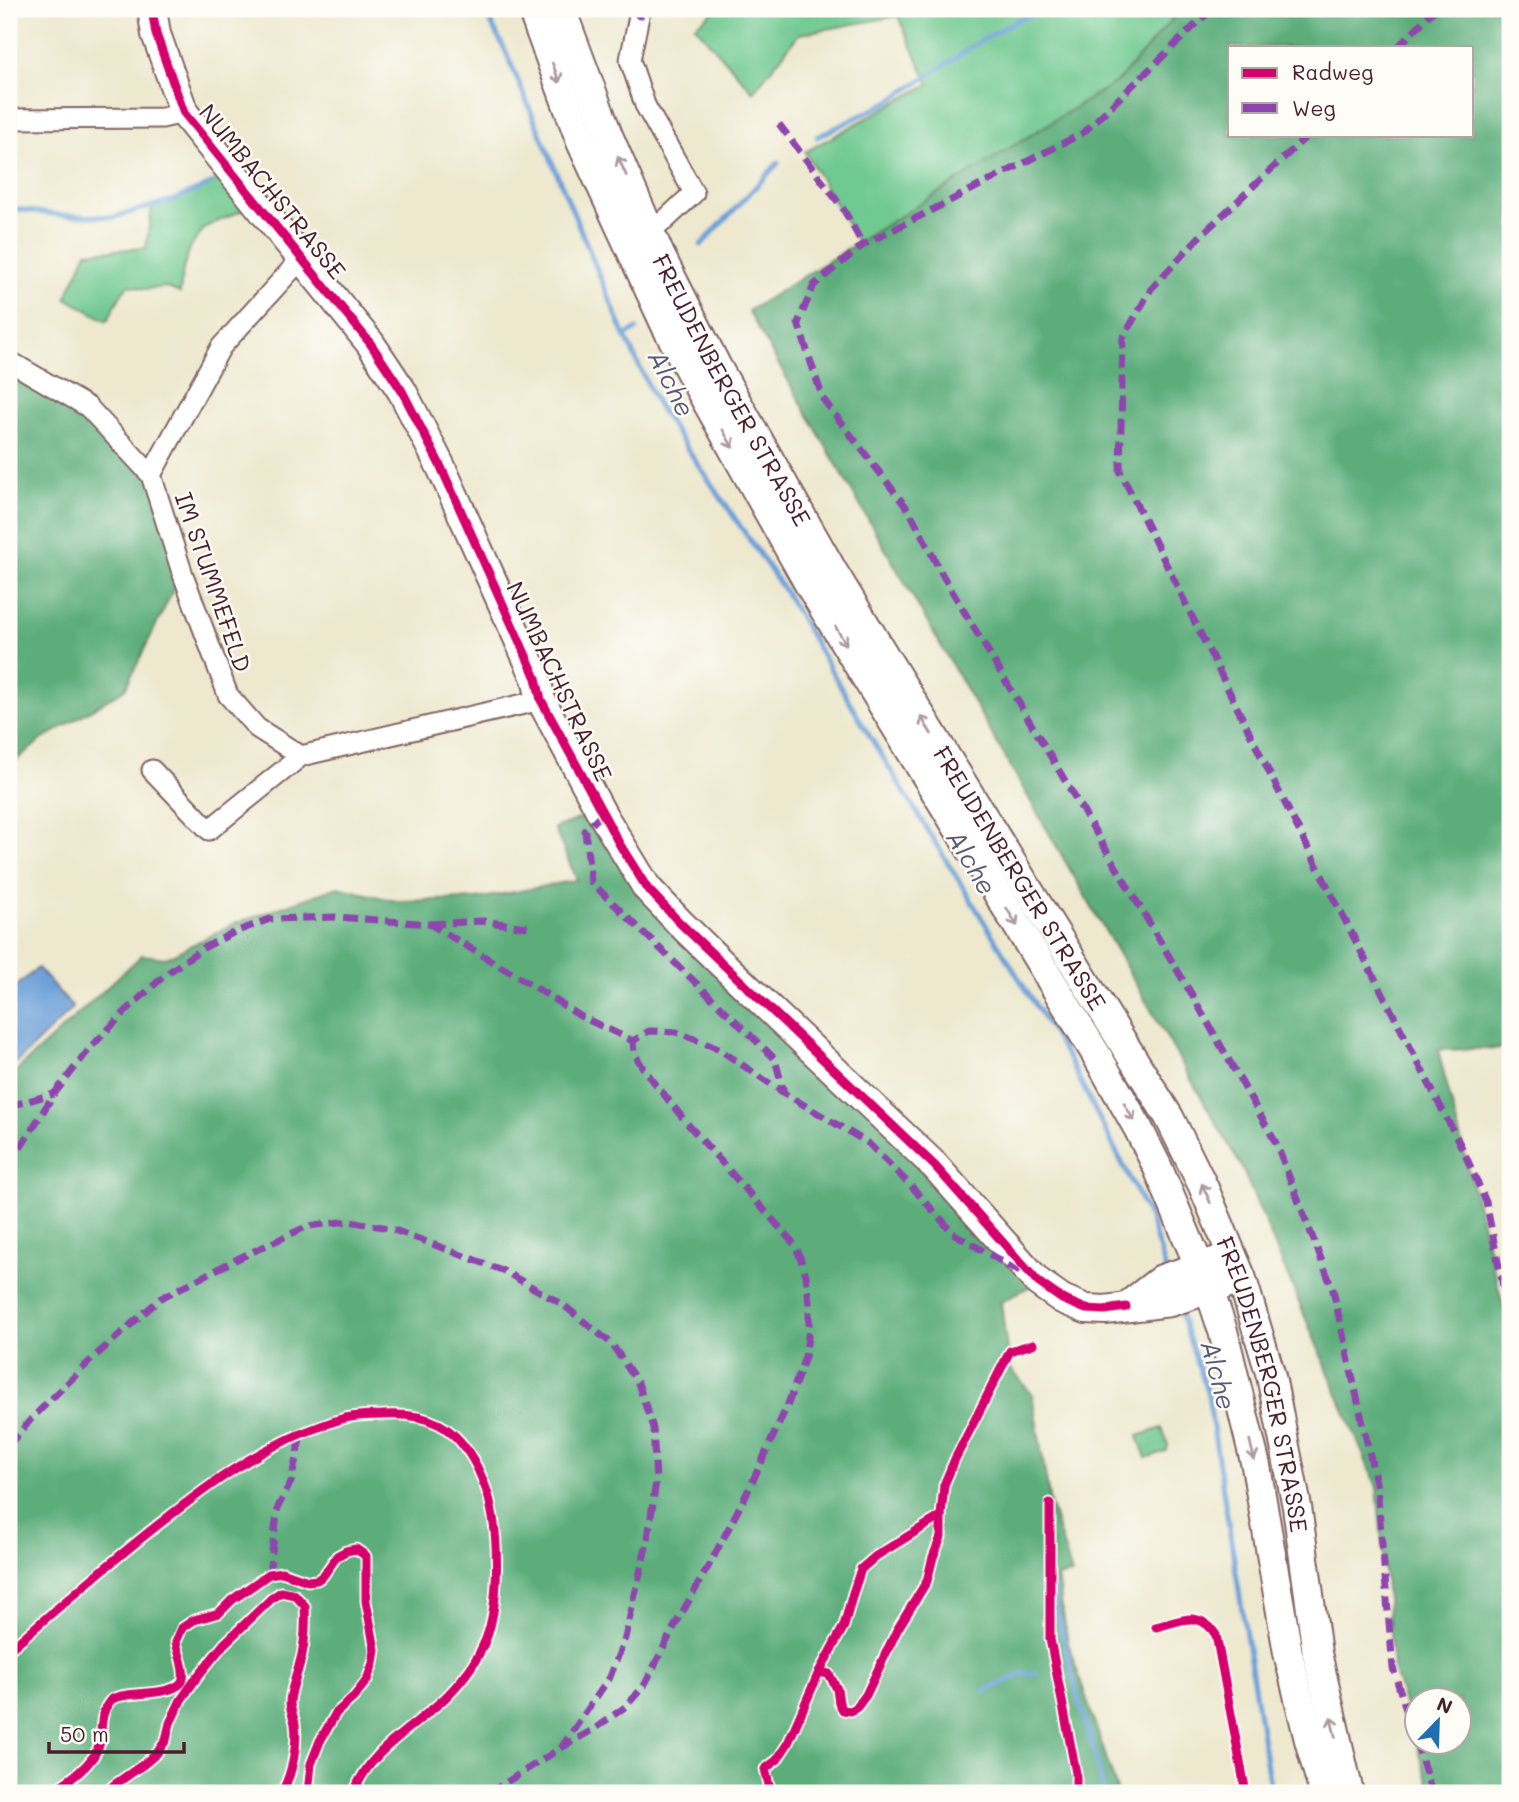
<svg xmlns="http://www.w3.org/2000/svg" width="1519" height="1802" viewBox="0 0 1519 1802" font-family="Mali,sans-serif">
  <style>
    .green { fill: #6fc990; stroke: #5c745e; stroke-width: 2 }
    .forest { fill: #5bad7a; stroke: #526652; stroke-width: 2; fill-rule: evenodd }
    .water { fill: #6da0d8; stroke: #5c6082; stroke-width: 2 }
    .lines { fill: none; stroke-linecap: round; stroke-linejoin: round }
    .stream { stroke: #6da0d8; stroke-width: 5 }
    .street-casing { stroke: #836564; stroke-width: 23 }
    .secondary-casing { stroke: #836564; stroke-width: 32 }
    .street { stroke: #fff; stroke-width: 19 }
    .secondary { stroke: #fff; stroke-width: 28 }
    .quiet { stroke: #8e44ad; stroke-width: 7; stroke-dasharray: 14 7; stroke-linecap: butt }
    .cycleway-casing { stroke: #fdfcf7; stroke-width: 13 }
    .cycleway { stroke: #d6006c; stroke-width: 9 }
    .oneway { stroke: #ae9aa0 }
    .labels { text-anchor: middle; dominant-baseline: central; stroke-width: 5; stroke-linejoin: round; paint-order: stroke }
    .street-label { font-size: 24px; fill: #4a1f2b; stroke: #fdfcf7 }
    .water-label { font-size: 26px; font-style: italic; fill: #5a5979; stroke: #fdfcf7 }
  </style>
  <rect width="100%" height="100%" fill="#fdfcf7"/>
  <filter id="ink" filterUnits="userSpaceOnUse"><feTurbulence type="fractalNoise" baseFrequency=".0143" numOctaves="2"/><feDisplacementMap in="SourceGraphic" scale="14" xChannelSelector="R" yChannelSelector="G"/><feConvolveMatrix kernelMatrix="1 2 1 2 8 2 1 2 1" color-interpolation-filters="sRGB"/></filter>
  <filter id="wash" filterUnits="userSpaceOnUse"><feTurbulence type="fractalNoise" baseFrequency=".00686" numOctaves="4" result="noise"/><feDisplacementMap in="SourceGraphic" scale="28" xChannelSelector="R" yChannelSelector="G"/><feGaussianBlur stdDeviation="1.57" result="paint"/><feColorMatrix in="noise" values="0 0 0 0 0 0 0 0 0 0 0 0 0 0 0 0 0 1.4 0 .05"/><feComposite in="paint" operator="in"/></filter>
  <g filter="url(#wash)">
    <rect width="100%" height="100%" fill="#ede8ce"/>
    <g class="green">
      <path d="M 717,9 L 1181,9 L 1119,80 L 858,243 L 805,152 L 929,84 L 898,16 L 799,34 L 753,92 L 695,26 Z"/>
      <path d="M 230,171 L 257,204 L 205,227 L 190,248 L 183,269 L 180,293 L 165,287 L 146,289 L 129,285 L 123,291 L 107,321 L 66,298 L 87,252 L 146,248 L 152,206 C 180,198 206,187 230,171 Z"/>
      <path d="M 1162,1428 L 1168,1445 L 1166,1451 L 1146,1458 L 1138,1436 Z"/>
    </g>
    <g class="forest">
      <path d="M 1181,9 L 1510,9 L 1510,1048 L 1438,1050 L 1510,1333 L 1510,1793 L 1432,1793 L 1393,1668 L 1377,1487 L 1242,1168 L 748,311 L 1119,80 ZM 1472,47 L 1472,135 L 1230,135 L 1230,47 ZM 1460,1700 L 1460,1742 L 1418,1742 L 1418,1700 Z"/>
      <path d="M 9,361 L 88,407 L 151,475 L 182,572 L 125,689 L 40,741 L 9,766 Z"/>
      <path d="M 587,816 L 620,845 L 1038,1282 L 1001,1302 L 1009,1367 L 1032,1394 L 1050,1503 L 1072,1574 L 1057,1577 L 1068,1643 L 1118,1793 L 9,1793 L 9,1066 L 15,1072 L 142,955 L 166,958 L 236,923 L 338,887 L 396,901 L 477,899 L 577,880 L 554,828 Z"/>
    </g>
    <path class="water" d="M 38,968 L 73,1008 L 16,1063 L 9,1054 L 9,992 Z"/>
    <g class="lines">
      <g class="stream">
        <path d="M 484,9 L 506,52 L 625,336 L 658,406 L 784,590 L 866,730 L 1070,1061 L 1149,1216 L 1166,1270"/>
        <path d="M 817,137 L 890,101 L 979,42 L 1015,21 L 1049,9"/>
        <path d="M 9,208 L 59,215 L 115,217 L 173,200 L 211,184"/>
        <path d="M 701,245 L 778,163"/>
        <path d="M 625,336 L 637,329"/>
        <path d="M 9,1069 L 12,1058"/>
        <path d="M 1179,1309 L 1208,1395 L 1271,1793"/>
        <path d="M 1054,1588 L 1053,1595 L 1079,1702 L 1093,1747 L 1104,1793"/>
        <path d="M 985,1691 L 1024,1673 L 1037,1673"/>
      </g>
    </g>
  </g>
  <g filter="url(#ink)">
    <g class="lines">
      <g class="street-casing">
        <g id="street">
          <path d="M 639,16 L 630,60 L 645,105 L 694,193 L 664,221 L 649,228"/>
          <path d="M 9,119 L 162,118 L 184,113"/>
          <path d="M 9,361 L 88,407 L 151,475 L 182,572 L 228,695 L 257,728 L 301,756 L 541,700"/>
          <path d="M 151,475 L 221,347 L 301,259"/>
          <path d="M 152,770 L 209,830 L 301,756"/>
        </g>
      </g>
      <g class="secondary-casing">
        <g id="secondary">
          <path d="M 152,9 L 156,34 L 184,113 L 370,343 L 402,391 L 441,467 L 536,678 L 541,700 L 602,814 L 647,888 L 680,923 L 717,959 L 935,1166 L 1038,1282 L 1062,1299 L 1086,1309 L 1105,1310 L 1170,1302 L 1226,1284"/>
          <path d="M 532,9 L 581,142 L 666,326 L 694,379 L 810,586 L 1096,1054 L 1138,1128 L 1157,1166 L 1209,1289 L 1223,1331 L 1256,1466 L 1288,1653 L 1309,1740 L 1324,1793"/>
          <path id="s1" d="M 561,9 L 608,135 L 660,255 L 718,369 L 832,570 L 948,760 L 1169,1117 L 1203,1186 L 1242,1279 L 1271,1376 L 1297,1507 L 1317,1653 L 1349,1793"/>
          <path d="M 1126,1307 L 1162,1279 L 1217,1261"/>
        </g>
      </g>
      <use href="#street" class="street"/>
      <use href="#secondary" class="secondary"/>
      <g class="quiet">
        <path d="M 632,9 L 639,16 L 660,9"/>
        <path d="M 1212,9 L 1083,133 L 863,245 L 814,285 L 798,323 L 823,399 L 910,512 L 943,576 L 1051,757 L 1192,995 L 1276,1143 L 1333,1290 L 1377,1487 L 1393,1668 L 1432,1793"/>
        <path d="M 1398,47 L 1435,9"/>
        <path d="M 779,124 L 844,210 L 863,245"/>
        <path d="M 1308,135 L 1198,238 L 1151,289 L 1123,338 L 1120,471 L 1273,780 L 1464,1152 L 1486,1202 L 1510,1321"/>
        <path d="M 602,814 L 585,831 L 591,882 L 775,1059 L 784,1093"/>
        <path d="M 430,924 L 482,921 L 534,928"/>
        <path d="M 9,1106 L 54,1094"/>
        <path d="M 9,1166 L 54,1094 L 91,1047 L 129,1008 L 165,975 L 201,949 L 235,932 L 270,919 L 336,917 L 430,924 L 530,984 L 580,1016 L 633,1041 L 649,1031 L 676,1032 L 717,1048 L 784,1093 L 868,1143 L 913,1188 L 953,1233 L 1023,1274"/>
        <path d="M 9,1445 L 32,1418 L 94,1357 L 161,1298 L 235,1260 L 308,1226 L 349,1221 L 389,1228 L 502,1270 L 562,1304 L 611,1343 L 638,1383 L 653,1428 L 656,1481 L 648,1538 L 625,1638 L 610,1677 L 561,1748"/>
        <path d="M 269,1574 L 278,1507 L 291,1482 L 301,1434"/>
        <path d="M 489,1793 L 561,1748 L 594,1729 L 625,1707 L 644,1686 L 673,1629 L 714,1556 L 750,1487 L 788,1404 L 805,1357 L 809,1330 L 809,1303 L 806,1275 L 796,1246 L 685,1121 L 643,1068 L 634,1053 L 633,1041"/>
      </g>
      <g class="cycleway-casing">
        <g id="cycleway">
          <path d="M 152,9 L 156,34 L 184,113 L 370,343 L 402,391 L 441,467 L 536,678 L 541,700 L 620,845 L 647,888 L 680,923 L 935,1166 L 1038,1282 L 1062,1299 L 1086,1309 L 1105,1310 L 1126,1307"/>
          <path d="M 1050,1503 L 1050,1639 L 1076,1773 L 1076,1793"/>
          <path d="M 1156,1627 C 1181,1621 1199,1609 1216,1635 L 1246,1793"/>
          <path d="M 9,1650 C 60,1606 110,1562 163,1521 C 210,1484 259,1448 316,1428 C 328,1424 340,1418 351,1417 C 362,1415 373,1415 383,1415 C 429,1412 456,1426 477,1467 C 483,1480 489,1494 491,1507 C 499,1542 499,1605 486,1639 C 478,1659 463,1680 448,1695 C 416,1727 369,1749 354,1793"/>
          <path d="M 819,1672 L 829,1674 L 837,1689 L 839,1703 L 843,1710 L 851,1711 L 857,1707 L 866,1695 L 897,1630 L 927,1581 L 933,1557 L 941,1537 L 941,1516"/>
          <path d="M 47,1793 C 66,1784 95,1764 100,1742 C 102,1728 100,1713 110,1701 C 119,1690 167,1698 181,1683 C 188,1675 178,1653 176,1642 L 182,1628 L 194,1620 L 219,1613 L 232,1600 L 269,1574 L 282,1572 L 308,1581 L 317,1580 L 323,1576 L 337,1556 L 346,1551 L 356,1549 L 366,1556 L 366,1601 L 375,1650 L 373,1663 L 367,1680 L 353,1698 L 336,1713 L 320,1741 L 311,1764 L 308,1793"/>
          <path d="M 106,1793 L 114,1785 L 144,1764 L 157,1753 L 166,1740 L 170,1723 L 181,1700 L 197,1677 L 224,1644 L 272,1598 L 281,1592 L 295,1595 L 305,1606 C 306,1625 305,1647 299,1666 C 296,1678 290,1691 290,1703 C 290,1710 294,1717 295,1724 C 298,1745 292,1776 281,1793"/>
          <path d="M 771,1793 L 765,1769 L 777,1760 L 788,1743 L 819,1672 L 844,1626 L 853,1593 L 861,1569 L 876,1556 L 941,1516 L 944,1485 L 955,1459 L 1010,1351 L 1033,1344"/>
        </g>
      </g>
      <use href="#cycleway" class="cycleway"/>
    </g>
    <defs><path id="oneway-shaft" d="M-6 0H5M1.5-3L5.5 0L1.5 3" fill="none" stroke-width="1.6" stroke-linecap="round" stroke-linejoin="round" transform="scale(1.75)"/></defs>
    <g class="oneway">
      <use href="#oneway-shaft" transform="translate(556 73) rotate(70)"/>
      <use href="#oneway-shaft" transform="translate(622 166) rotate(-114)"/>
      <use href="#oneway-shaft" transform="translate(728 439) rotate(61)"/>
      <use href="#oneway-shaft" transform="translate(841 636) rotate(59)"/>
      <use href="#oneway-shaft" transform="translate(926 725) rotate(-121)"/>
      <use href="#oneway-shaft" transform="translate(1012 917) rotate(59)"/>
      <use href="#oneway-shaft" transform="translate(1129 1112) rotate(60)"/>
      <use href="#oneway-shaft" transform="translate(1206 1193) rotate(-114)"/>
      <use href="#oneway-shaft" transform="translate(1252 1450) rotate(77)"/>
      <use href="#oneway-shaft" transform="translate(1333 1727) rotate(-103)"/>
    </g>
  </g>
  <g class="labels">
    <g class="street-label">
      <text transform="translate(273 191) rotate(51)">NUMBACHSTRASSE</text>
      <text stroke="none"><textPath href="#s1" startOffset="418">FREUDENBERGER STRASSE</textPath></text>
      <text transform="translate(214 582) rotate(71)">IM STUMMEFELD</text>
      <text transform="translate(560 681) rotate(65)">NUMBACHSTRASSE</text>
      <text stroke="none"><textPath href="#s1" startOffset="985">FREUDENBERGER STRASSE</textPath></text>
      <text stroke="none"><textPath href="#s1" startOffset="1552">FREUDENBERGER STRASSE</textPath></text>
    </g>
    <g class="water-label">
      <text transform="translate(672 383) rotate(63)">Alche</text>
      <text transform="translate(972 862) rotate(59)">Alche</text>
      <text transform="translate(1219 1375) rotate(75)">Alche</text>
    </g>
  </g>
  <rect width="1519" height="1802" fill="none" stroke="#fdfcf7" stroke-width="35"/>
  <rect x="1228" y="46" width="245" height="91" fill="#fdfcf7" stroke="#b5a4a5" stroke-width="2"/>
  <rect x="1242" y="68" width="35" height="10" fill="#d6006c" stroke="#b5a4a5" stroke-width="2"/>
  <text x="1292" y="80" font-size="21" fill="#4a1f2b">Radweg</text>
  <rect x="1242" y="103" width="35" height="10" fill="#8e44ad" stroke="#b5a4a5" stroke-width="2"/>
  <text x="1292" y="116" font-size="21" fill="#4a1f2b">Weg</text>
  <g transform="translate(1438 1721) rotate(23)"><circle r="33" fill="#fdfcf7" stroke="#b5a4a5" stroke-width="2"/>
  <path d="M0-5L12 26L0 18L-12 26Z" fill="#1f6fb2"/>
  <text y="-10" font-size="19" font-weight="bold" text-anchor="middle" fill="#4a1f2b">N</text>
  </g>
  <path d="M49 1742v10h135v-10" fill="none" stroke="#4a1f2b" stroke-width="3.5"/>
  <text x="60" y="1742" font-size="21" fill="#4a1f2b" stroke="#fdfcf7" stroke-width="5" paint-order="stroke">50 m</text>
</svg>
